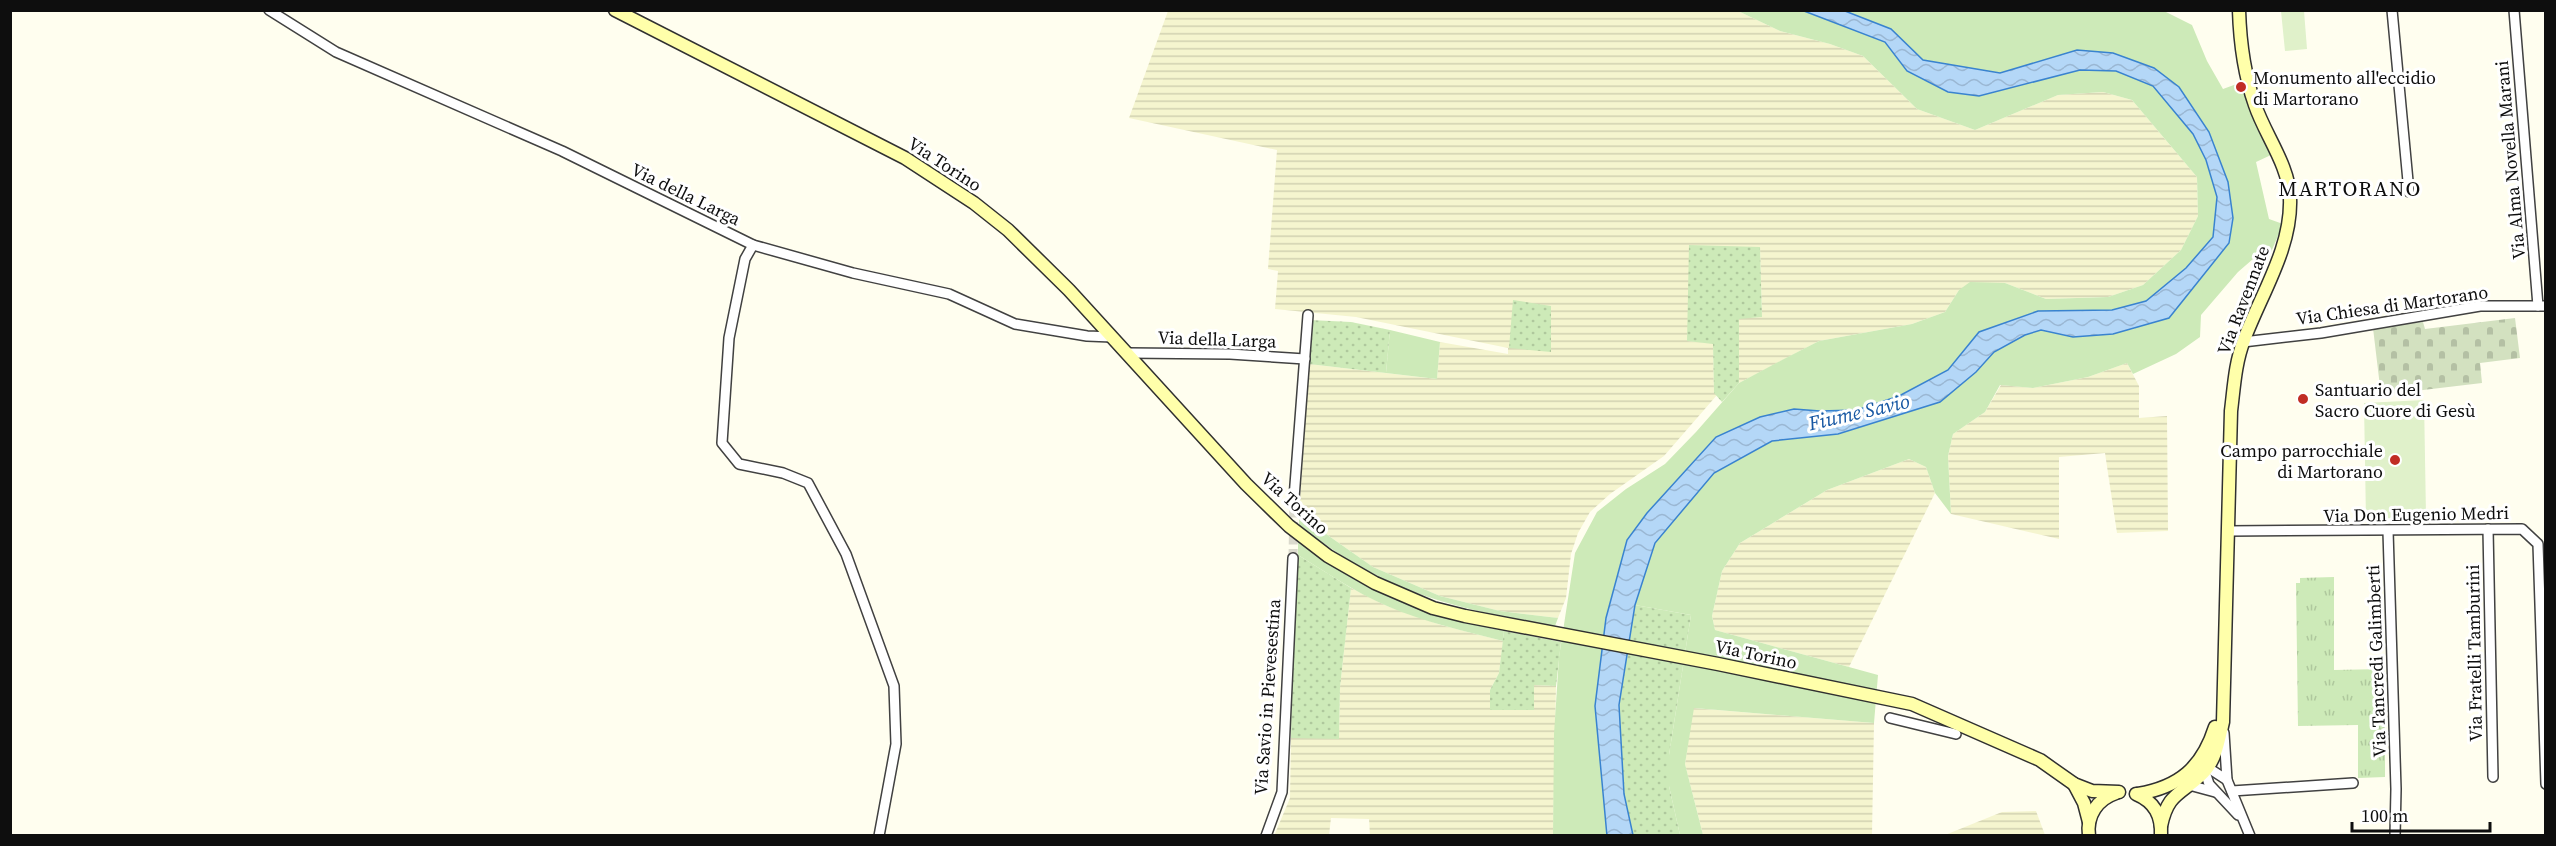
<svg xmlns="http://www.w3.org/2000/svg" width="2556" height="846" viewBox="0 0 2556 846" font-family="'Source Serif 4',serif">
  <style>
    .farmland { fill: url(#farmland-rules) }
    .grass { fill: #cdeab8 }
    .cemetery { fill: url(#cemetery-stones) }
    .park { fill: url(#park-tufts) }
    .garden { fill: url(#garden-dots) }
    .pitch { fill: #e0f1ca }
    .water { fill: url(#water-waves); stroke: #3983cf; stroke-width: 1.5 }
    .lines { fill: none; stroke-linecap: round; stroke-linejoin: round }
    .minor-tunnel { stroke: #dbdacd; stroke-width: 9; stroke-dasharray: 9 4.5; stroke-linecap: butt }
    .minor-casing { stroke: #414141; stroke-width: 12 }
    .secondary-casing { stroke: #303030; stroke-width: 15 }
    .minor { stroke: #fff; stroke-width: 9 }
    .secondary { stroke: #ffa; stroke-width: 12 }
    .poi-dot { fill: #c12d24; stroke: #fff; stroke-width: 2 }
    .labels { text-anchor: middle; dominant-baseline: central; stroke-width: 6; stroke-linejoin: round; paint-order: stroke }
    .poi-label { font-size: 18px; fill: #0e0e0e; stroke: #fff; text-anchor: start }
    .street-label { font-size: 18px; fill: #0e0e0e; stroke: #fff }
    .water-label { font-size: 20px; font-style: italic; fill: #1556a2; stroke: #fff }
    .quarter-label { font-size: 21px; letter-spacing: 1.5px; fill: #0e0e0e; stroke: #fff }
  </style>
  <defs>
    <pattern id="farmland-rules" width="6" height="5" patternUnits="userSpaceOnUse" patternTransform="scale(1.5)"><rect width="6" height="5" fill="#f5f5cf"/><path d="M0 2.5h6" fill="none" stroke="#d1d1b1"/></pattern>
    <pattern id="cemetery-stones" width="16" height="16" patternUnits="userSpaceOnUse" patternTransform="scale(1.5)"><rect width="16" height="16" fill="#d3e1c0"/><path d="M2 7V4a2 2 0 0 1 4 0v3zM10 15v-3a2 2 0 0 1 4 0v3z" fill="#b4c0a4"/></pattern>
    <pattern id="park-tufts" width="24" height="20" patternUnits="userSpaceOnUse" patternTransform="scale(1.5)"><rect width="24" height="20" fill="#cdeab8"/><path d="M3 7l-1-3M5 7V3M7 7l1-3M15 17l-1-3M17 17v-4M19 17l1-3" fill="none" stroke="#afc89d"/></pattern>
    <pattern id="garden-dots" width="8" height="8" patternUnits="userSpaceOnUse" patternTransform="scale(1.5)"><rect width="8" height="8" fill="#cdeab8"/><path d="M2 2h.1M6 6h.1" fill="none" stroke="#afc89d" stroke-width="1.8" stroke-linecap="round"/></pattern>
    <pattern id="water-waves" width="16" height="10" patternUnits="userSpaceOnUse" patternTransform="scale(1.5)"><rect width="16" height="10" fill="#b4d7f7"/><path d="M0 5q4-4 8 0t8 0" fill="none" stroke="#9ab7d3"/></pattern>
  </defs>
  <rect width="100%" height="100%" fill="#fffeef"/>
  <g class="farmland">
    <path d="M 1168,11 L 1738,11 L 1780,31 L 1830,44 L 1863,56 L 1917,109 L 1975,130 L 2058,95 L 2103,92 L 2132,100 L 2197,177 L 2198,216 L 2181,250 L 2143,285 L 2108,297 L 2046,299 L 2005,283 L 1959,290 L 1945,312 L 1912,324 L 1819,341 L 1739,383 L 1739,318 L 1762,317 L 1760,247 L 1687,341 L 1713,343 L 1714,392 L 1717,395 L 1664,456 L 1610,494 L 1590,512 L 1578,533 L 1571,554 L 1566,598 L 1558,618 L 1500,611 L 1440,596 L 1373,567 L 1299,515 L 1309,364 L 1437,379 L 1440,342 L 1508,354 L 1508,348 L 1356,317 L 1275,309 L 1278,271 L 1268,269 L 1277,150 L 1129,118 Z"/>
    <path d="M 2127,363 L 2139,386 L 2139,418 L 2167,416 L 2168,531 L 2117,533 L 2105,453 L 2059,457 L 2059,539 L 1951,514 L 1948,456 L 1953,434 L 1985,412 L 2001,385 L 2033,388 L 2088,377 Z"/>
    <path d="M 1909,459 L 1926,467 L 1935,493 L 1849,667 L 1715,630 L 1712,616 L 1722,571 L 1740,543 L 1827,490 Z"/>
    <path d="M 1351,588 L 1387,606 L 1441,625 L 1503,641 L 1499,673 L 1490,690 L 1534,685 L 1556,686 L 1553,835 L 1370,835 L 1369,819 L 1331,818 L 1329,835 L 1274,836 L 1290,798 L 1291,738 L 1339,738 L 1340,687 Z"/>
    <path d="M 1693,708 L 1874,723 L 1872,835 L 1703,835 L 1685,764 Z"/>
    <path d="M 2036,811 L 2045,835 L 1945,835 L 2002,812 Z"/>
  </g>
  <g class="grass">
    <path d="M 2162,10 L 2192,25 L 2207,61 L 2223,89 L 2242,82 L 2271,155 L 2256,162 L 2269,219 L 2283,224 L 2263,271 L 2253,259 L 2238,272 L 2201,315 L 2200,337 L 2176,354 L 2133,374 L 2127,363 L 2088,377 L 2033,388 L 2000,385 L 1985,412 L 1953,434 L 1948,456 L 1951,514 L 1935,493 L 1926,467 L 1909,459 L 1827,490 L 1740,543 L 1722,571 L 1712,616 L 1715,630 L 1878,675 L 1874,723 L 1694,708 L 1685,764 L 1703,835 L 1680,835 L 1669,786 L 1669,755 L 1691,615 L 1635,605 L 1655,543 L 1714,473 L 1772,441 L 1838,434 L 1940,402 L 1976,372 L 1994,352 L 2025,335 L 2041,330 L 2073,337 L 2134,329 L 2233,218 L 2179,87 L 2077,50 L 2000,73 L 1923,60 L 1891,29 L 1845,11 Z"/>
    <path d="M 1738,11 L 1804,11 L 1848,26 L 1885,42 L 1907,71 L 1948,92 L 1979,96 L 2080,70 L 2116,71 L 2153,86 L 2193,134 L 2206,160 L 2217,197 L 2213,237 L 2186,268 L 2146,301 L 2112,310 L 2038,311 L 1979,332 L 1948,370 L 1899,396 L 1857,410 L 1820,411 L 1794,409 L 1760,417 L 1647,513 L 1595,706 L 1607,835 L 1553,836 L 1554,734 L 1559,657 L 1575,553 L 1597,512 L 1626,489 L 1665,464 L 1696,432 L 1739,383 L 1782,360 L 1819,341 L 1912,324 L 1945,312 L 1959,290 L 1970,282 L 2005,283 L 2046,299 L 2108,297 L 2143,285 L 2181,250 L 2198,216 L 2197,177 L 2132,100 L 2103,92 L 2058,95 L 1975,130 L 1917,109 L 1863,56 L 1830,44 L 1780,31 Z"/>
    <path d="M 1390,330 L 1440,342 L 1437,379 L 1386,373 Z"/>
    <path d="M 1299,515 L 1373,567 L 1440,596 L 1500,611 L 1558,618 L 1555,626 C 1450,608 1384,592 1299,525 Z"/>
    <path d="M 1298,539 C 1314,551 1330,564 1347,575 C 1395,605 1450,619 1504,631 L 1503,641 C 1464,631 1424,622 1387,606 C 1355,592 1327,573 1298,555 Z"/>
  </g>
  <path class="cemetery" d="M 2515,318 L 2520,358 L 2480,363 L 2482,383 L 2381,395 L 2373,328 L 2423,322 L 2425,329 Z"/>
  <path class="park" d="M 2334,577 L 2334,670 L 2385,669 L 2385,777 L 2358,778 L 2358,725 L 2298,726 L 2296,583 L 2300,583 L 2300,578 Z"/>
  <g class="garden">
    <path d="M 1689,245 L 1760,247 L 1762,317 L 1739,319 L 1739,383 L 1722,402 L 1714,393 L 1713,344 L 1687,341 Z"/>
    <path d="M 1513,300 L 1551,306 L 1551,352 L 1509,348 Z"/>
    <path d="M 1310,320 L 1351,322 L 1390,330 L 1386,373 L 1309,364 Z"/>
    <path d="M 1298,555 L 1351,588 L 1340,687 L 1339,739 L 1291,738 L 1292,637 Z"/>
    <path d="M 1635,605 L 1691,615 L 1669,755 L 1669,786 L 1680,835 L 1633,836 L 1624,794 L 1619,705 Z"/>
    <path d="M 1504,631 L 1561,642 L 1556,686 L 1534,685 L 1534,710 L 1490,710 L 1490,690 L 1499,673 Z"/>
  </g>
  <g class="pitch">
    <path d="M 2281,11 L 2304,11 L 2307,49 L 2285,51 Z"/>
    <path d="M 2424,400 L 2426,516 L 2366,520 L 2364,403 Z"/>
  </g>
  <path class="water" d="M 1804,11 L 1845,11 L 1891,29 L 1923,60 L 2000,73 L 2077,50 L 2113,53 L 2154,68 L 2179,87 L 2209,132 L 2228,182 L 2233,218 L 2229,243 L 2169,318 L 2113,334 L 2073,337 L 2041,330 L 2025,335 L 1994,352 L 1976,372 L 1940,402 L 1838,434 L 1772,441 L 1714,473 L 1655,543 L 1635,605 L 1619,705 L 1624,794 L 1633,835 L 1607,836 L 1595,706 L 1606,618 L 1627,540 L 1647,513 L 1716,437 L 1760,417 L 1794,409 L 1820,411 L 1857,410 L 1899,396 L 1948,370 L 1979,332 L 2038,311 L 2112,310 L 2146,301 L 2186,268 L 2213,237 L 2217,197 L 2206,160 L 2193,134 L 2153,86 L 2116,71 L 2080,70 L 1979,96 L 1948,92 L 1907,71 L 1885,42 Z"/>
  <g class="lines">
    <path class="minor-tunnel" d="M 1293,558 L 1294,498"/>
    <g class="minor-casing">
      <g id="minor">
        <path d="M 269,10 L 336,52 L 562,151 L 753,245 L 853,273 L 949,294 L 1015,324 L 1087,336 L 1112,337"/>
        <path d="M 2392,10 L 2409,192"/>
        <path d="M 2514,10 L 2538,306"/>
        <path d="M 753,245 L 745,259 L 729,338 L 722,443 L 739,464 L 783,473 L 808,483 L 846,554 L 894,686 L 896,744 L 879,836"/>
        <path d="M 2243,342 L 2321,333 L 2480,306 L 2546,306"/>
        <path d="M 1128,353 L 1230,354 L 1305,359"/>
        <path d="M 1294,498 L 1308,315"/>
        <path d="M 2488,529 L 2493,777"/>
        <path d="M 2228,531 L 2522,529 L 2538,544 L 2546,784"/>
        <path d="M 2388,531 L 2396,789 L 2395,836"/>
        <path d="M 1890,718 L 1956,734"/>
        <path d="M 2224,733 L 2227,780 L 2250,836"/>
        <path d="M 2203,766 L 2209,784 L 2238,815"/>
        <path d="M 2203,768 L 2207,767 L 2227,780"/>
        <path d="M 2189,785 L 2215,792"/>
        <path d="M 2232,791 L 2353,783"/>
        <path d="M 1266,836 L 1282,792 L 1293,558"/>
      </g>
    </g>
    <g class="secondary-casing">
      <g id="secondary">
        <path d="M 615,10 L 905,158 L 974,203 L 1008,230 L 1069,290 L 1246,484 L 1289,526 L 1328,556 L 1375,583 L 1433,608 L 1465,616 L 1718,664 L 1912,704 L 2040,760 L 2074,784 L 2092,791 L 2119,792"/>
        <path d="M 2074,784 L 2084,803 L 2089,822"/>
        <path d="M 2136,794 C 2155,802 2162,816 2161,836"/>
        <path d="M 2138,794 C 2179,787 2202,768 2215,727"/>
        <path d="M 2161,826 C 2168,792 2181,795 2203,773 C 2216,760 2219,739 2223,722 L 2231,411 C 2234,387 2235,363 2244,340 C 2261,294 2292,248 2290,198 C 2289,165 2265,135 2255,105 C 2244,74 2240,43 2239,10"/>
        <path d="M 2089,836 C 2086,815 2098,799 2116,793"/>
      </g>
    </g>
    <use href="#minor" class="minor"/>
    <use href="#secondary" class="secondary"/>
  </g>
  <g class="poi-dot">
    <circle cx="2241" cy="87" r="6"/>
    <circle cx="2303" cy="399" r="6"/>
    <circle cx="2395" cy="460" r="6"/>
  </g>
  <g class="labels">
    <g class="poi-label">
      <text x="2253" y="77">Monumento all'eccidio<tspan x="2253" dy="21">di Martorano</tspan></text>
      <text x="2315" y="389">Santuario del<tspan x="2315" dy="21">Sacro Cuore di Gesù</tspan></text>
      <text x="2383" y="450" text-anchor="end">Campo parrocchiale<tspan x="2383" dy="21">di Martorano</tspan></text>
    </g>
    <g class="street-label">
      <text transform="translate(2510 160) rotate(-95)">Via Alma Novella Marani</text>
      <text transform="translate(945 164) rotate(33)">Via Torino</text>
      <text transform="translate(686 194) rotate(26)">Via della Larga</text>
      <text transform="translate(2243 300) rotate(-69)">Via Ravennate</text>
      <text transform="translate(2392 305) rotate(-8)">Via Chiesa di Martorano</text>
      <text transform="translate(1217 339) rotate(2)">Via della Larga</text>
      <text transform="translate(1295 503) rotate(42)">Via Torino</text>
      <text transform="translate(2416 514) rotate(-1)">Via Don Eugenio Medri</text>
      <text transform="translate(2474 653) rotate(-91)">Via Fratelli Tamburini</text>
      <text transform="translate(1756 654) rotate(12)">Via Torino</text>
      <text transform="translate(2376 661) rotate(-92)">Via Tancredi Galimberti</text>
      <text transform="translate(1267 697) rotate(-86)">Via Savio in Pievesestina</text>
    </g>
    <g class="water-label">
      <text transform="translate(1859 412) rotate(-13)">Fiume Savio</text>
    </g>
    <g class="quarter-label">
      <text x="2350" y="188">MARTORANO</text>
    </g>
  </g>
  <rect width="2556" height="846" fill="none" stroke="#0e0e0e" stroke-width="24"/>
  <path d="M2352 822v9h138v-9" fill="none" stroke="#0e0e0e" stroke-width="3"/>
  <text x="2361" y="822" font-size="18" fill="#0e0e0e" stroke="#ffffff" stroke-width="4.5" paint-order="stroke">100 m</text>
</svg>
